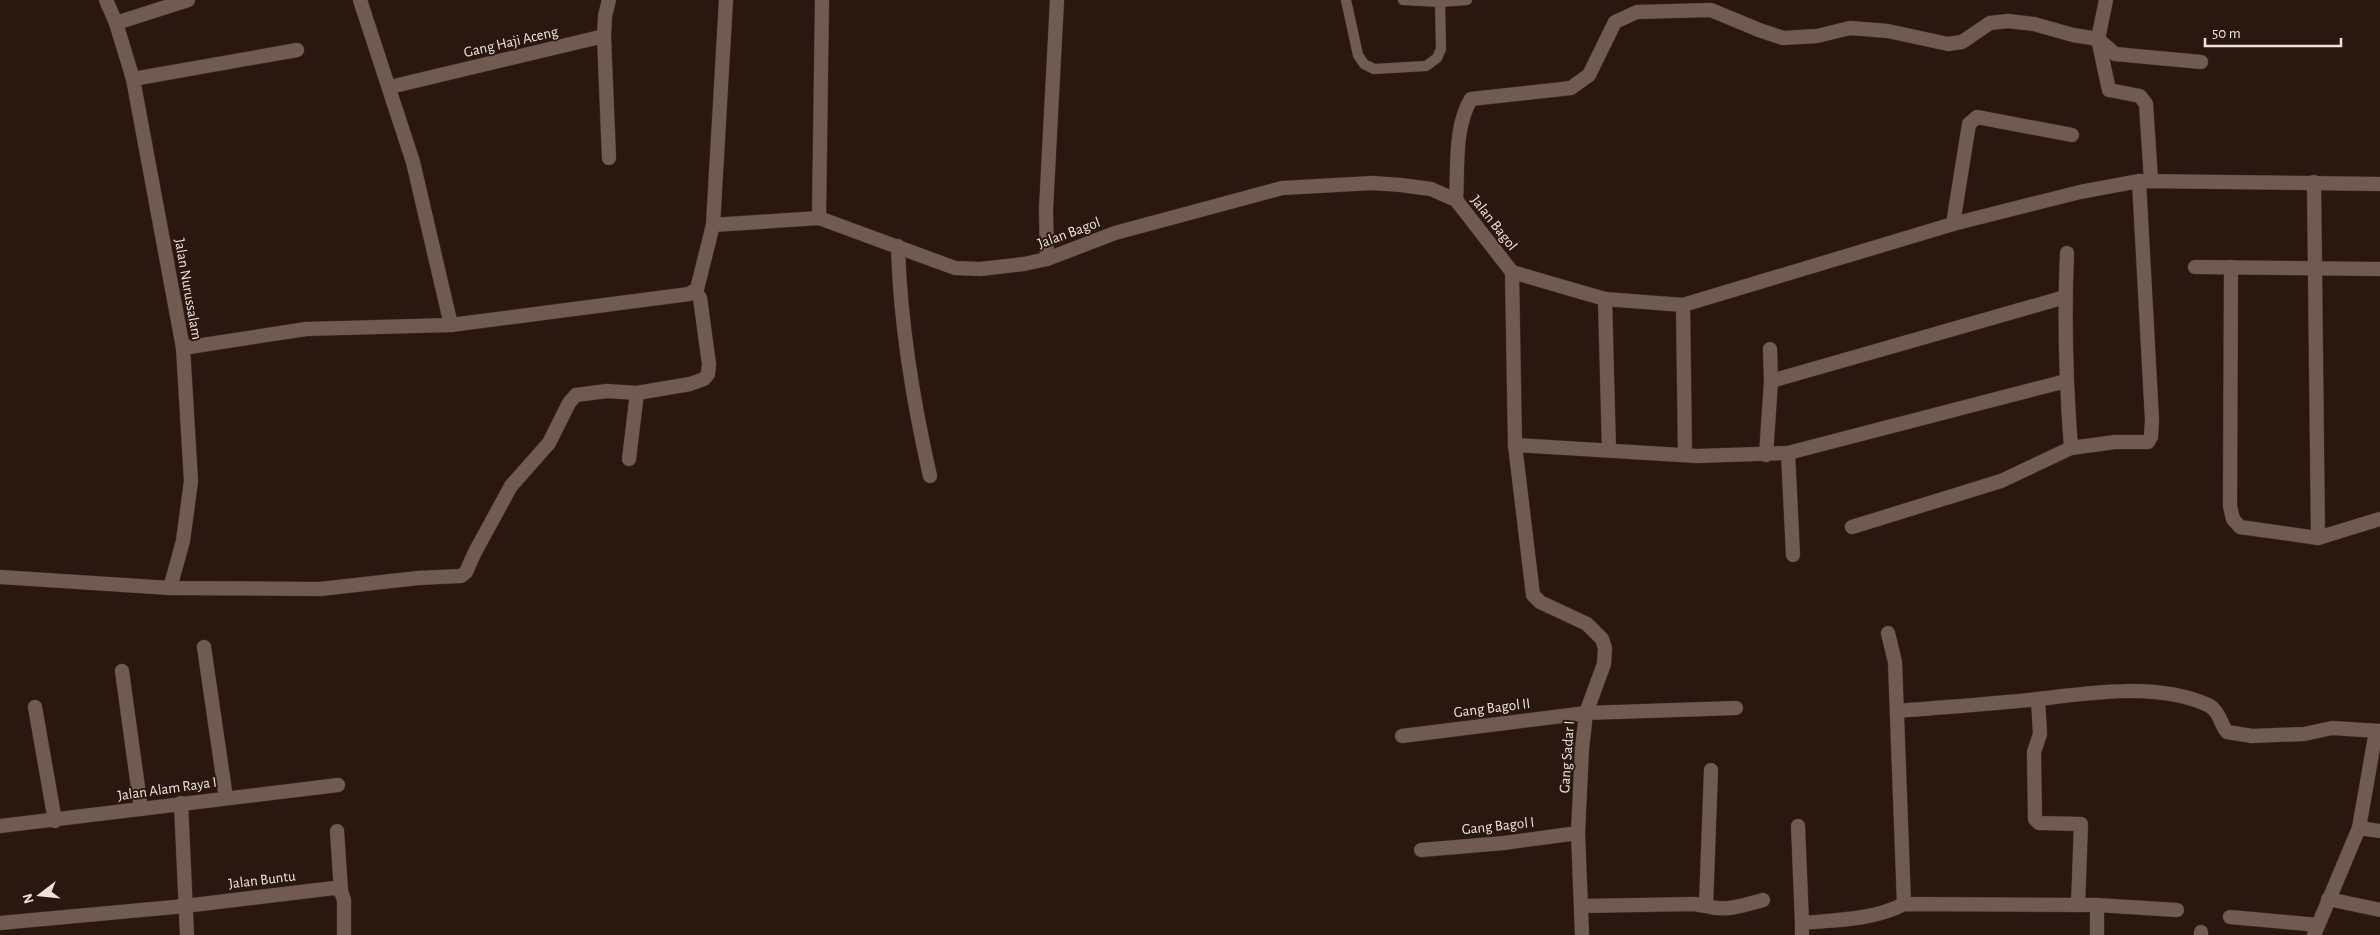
<svg xmlns="http://www.w3.org/2000/svg" width="2380" height="935" viewBox="0 0 2380 935" font-family="'Alegreya Sans',sans-serif">
  <style>
    .lines { fill: none; stroke-linecap: round; stroke-linejoin: round }
    .service-casing { stroke: #3e312d; stroke-width: 11 }
    .minor-casing { stroke: #3e312d; stroke-width: 15 }
    .service { stroke: #715b51; stroke-width: 10 }
    .minor { stroke: #715b51; stroke-width: 14 }
    .labels { text-anchor: middle; dominant-baseline: central; stroke-width: 4; stroke-linejoin: round; paint-order: stroke }
    .street-label { font-size: 15px; fill: #f0e3dd; stroke: #2a1810 }
  </style>
  <rect width="100%" height="100%" fill="#2a1810"/>
  <g class="lines">
    <g class="service-casing">
      <g id="service">
        <path d="M 1346,0 L 1358,55 L 1364,64 L 1374,69 L 1426,66 L 1437,58 L 1441,49 L 1440,2"/>
        <path d="M 1403,0 L 1440,2 L 1467,0"/>
      </g>
    </g>
    <g class="minor-casing">
      <g id="minor">
        <path d="M 106,0 L 116,23 L 133,79 L 183,348 L 191,481 L 183,541 L 170,588"/>
        <path d="M 360,0 L 413,162 L 451,325"/>
        <path d="M 116,23 L 188,0"/>
        <path d="M 604,36 L 609,158"/>
        <path d="M 2098,39 L 2109,90 L 2140,96 L 2146,104 L 2151,180"/>
        <path d="M 2098,39 L 2115,54 L 2201,62"/>
        <path d="M 133,79 L 297,50"/>
        <path d="M 390,87 L 604,36 L 605,16 L 609,0"/>
        <path d="M 2314,182 L 2318,538"/>
        <path d="M 1456,200 C 1458,168 1454,127 1471,99 L 1571,88 L 1589,75 L 1615,22 L 1637,12 L 1711,10 L 1759,30 L 1783,38 L 1817,36 L 1850,28 L 1888,31 L 1948,44 L 1962,42 L 1990,23 L 2008,21 L 2034,24 L 2073,35 L 2098,39 L 2106,0"/>
        <path d="M 819,218 L 822,0"/>
        <path d="M 1953,224 L 1969,124 L 1977,117 L 2072,135"/>
        <path d="M 713,225 L 726,0"/>
        <path d="M 898,246 C 900,324 913,401 930,476"/>
        <path d="M 2067,253 C 2064,318 2066,383 2071,448"/>
        <path d="M 1047,259 L 1046,209 L 1057,0"/>
        <path d="M 2195,267 L 2380,269"/>
        <path d="M 2231,267 L 2230,506 L 2233,519 L 2240,527 L 2318,538 L 2380,519"/>
        <path d="M 1512,272 L 1605,299 L 1683,305 L 1953,224 L 2080,192 L 2139,181 L 2380,184"/>
        <path d="M 1512,272 L 1515,445 L 1533,595 L 1540,602 L 1587,624 L 1602,639 L 1605,648 L 1604,664 L 1586,713 L 1582,749 L 1578,833 L 1582,935"/>
        <path d="M 1605,299 L 1609,450"/>
        <path d="M 1683,305 L 1685,454"/>
        <path d="M 183,348 L 306,329 L 451,325 L 689,294 L 697,289 L 713,225 L 819,218 L 955,268 L 980,269 L 1024,264 L 1047,259 L 1115,233 L 1282,188 L 1372,183 L 1401,185 L 1431,189 L 1456,200 L 1512,272"/>
        <path d="M 1771,381 L 2065,297"/>
        <path d="M 1515,445 L 1697,456 L 1788,453 L 2066,381"/>
        <path d="M 1788,453 L 1793,555"/>
        <path d="M 1766,455 L 1771,381 L 1770,349"/>
        <path d="M 629,459 L 637,393"/>
        <path d="M 1852,527 L 2001,481 L 2071,448 L 2115,442 L 2148,442 L 2151,437 L 2152,420 L 2139,181"/>
        <path d="M 0,577 L 170,588 L 320,589 L 418,578 L 461,576 L 466,572 L 475,552 L 511,486 L 549,443 L 569,403 L 576,395 L 607,391 L 637,393 L 690,384 L 704,379 L 708,374 L 709,364 L 700,298 L 695,291"/>
        <path d="M 1888,633 L 1895,662 L 1904,904"/>
        <path d="M 204,647 L 226,798"/>
        <path d="M 122,671 L 141,809"/>
        <path d="M 2038,699 L 2040,734 L 2034,752 L 2035,819 L 2039,823 L 2081,824 L 2078,905"/>
        <path d="M 35,707 L 55,821"/>
        <path d="M 1897,711 C 1944,707 1991,704 2038,699 C 2092,693 2157,682 2208,705 C 2220,711 2220,724 2227,732 L 2252,736 L 2304,734 L 2332,728 L 2380,731"/>
        <path d="M 1402,736 L 1586,713 L 1736,708"/>
        <path d="M 181,803 L 187,935"/>
        <path d="M 0,826 L 338,785"/>
        <path d="M 1798,826 L 1802,923"/>
        <path d="M 2359,828 L 2380,831"/>
        <path d="M 337,831 L 341,891"/>
        <path d="M 1421,850 L 1504,843 L 1578,833"/>
        <path d="M 2328,899 L 2380,910"/>
        <path d="M 2097,905 L 2097,935"/>
        <path d="M 1582,906 L 1694,904 L 1706,906 L 1711,770"/>
        <path d="M 1706,906 C 1726,912 1744,905 1763,900"/>
        <path d="M 2230,917 L 2318,925"/>
        <path d="M 0,923 L 185,906 L 334,888 L 341,891 L 344,900 L 344,935"/>
        <path d="M 2201,932 L 2201,935"/>
        <path d="M 1802,935 L 1802,923 C 1835,920 1874,920 1904,904 L 2097,905 L 2177,910"/>
        <path d="M 2314,935 L 2359,828 L 2376,731"/>
      </g>
    </g>
    <use href="#service" class="service"/>
    <use href="#minor" class="minor"/>
  </g>
  <g class="labels">
    <g class="street-label">
      <text transform="translate(511 42) rotate(-13)">Gang Haji Aceng</text>
      <text transform="translate(1494 223) rotate(52)">Jalan Bagol</text>
      <text transform="translate(1069 233) rotate(-20)">Jalan Bagol</text>
      <text transform="translate(188 289) rotate(80)">Jalan Nurussalam</text>
      <text transform="translate(1492 708) rotate(-7)">Gang Bagol II</text>
      <text transform="translate(1567 757) rotate(-86)">Gang Sadar I</text>
      <text transform="translate(167 789) rotate(-8)">Jalan Alam Raya I</text>
      <text transform="translate(1498 826) rotate(-6)">Gang Bagol I</text>
      <text transform="translate(262 880) rotate(-7)">Jalan Buntu</text>
    </g>
  </g>
  <g transform="translate(40 895) rotate(254)" stroke="#2a1810" stroke-width="4" paint-order="stroke">
  <path d="M0-4L9 19L0 12L-9 19Z" fill="#f0e3dd"/>
  <text y="-8" font-size="14" font-weight="bold" text-anchor="middle" fill="#f0e3dd">N</text>
  </g>
  <path d="M2205 38v8h136v-8" fill="none" stroke="#f0e3dd" stroke-width="2.5"/>
  <text x="2212" y="38" font-size="15" fill="#f0e3dd" stroke="#2a1810" stroke-width="4" paint-order="stroke">50 m</text>
</svg>
